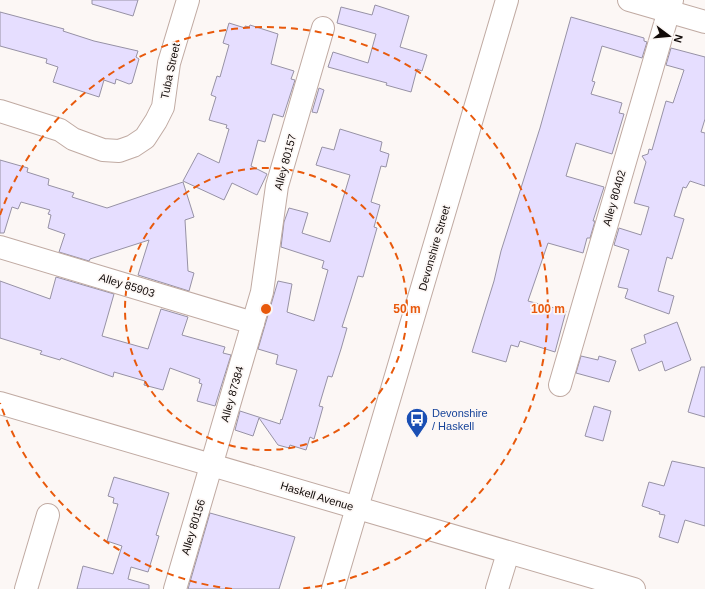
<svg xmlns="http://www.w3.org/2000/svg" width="705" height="589" viewBox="0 0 705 589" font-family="Arial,sans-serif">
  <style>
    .building { fill: #e6deff; stroke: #9792a5 }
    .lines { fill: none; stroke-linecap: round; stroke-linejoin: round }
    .minor-casing { stroke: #c0aaa2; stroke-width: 24 }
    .major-casing { stroke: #c0aaa2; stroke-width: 24 }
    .minor { stroke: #fff; stroke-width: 22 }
    .major { stroke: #fff; stroke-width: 22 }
    .ring { fill: none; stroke: #e8590c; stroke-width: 2; stroke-dasharray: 7 5 }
    .labels { text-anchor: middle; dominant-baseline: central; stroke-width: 3.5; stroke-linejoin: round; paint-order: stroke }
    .street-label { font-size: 11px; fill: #110a08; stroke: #fcf7f5 }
    .transit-label { font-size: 11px; fill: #164399; stroke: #fcf7f5; text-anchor: start }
    .centre { fill: #e8590c; stroke: #fcf7f5; stroke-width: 2 }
    .ring-label { font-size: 12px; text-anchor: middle; font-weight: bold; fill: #e8590c; stroke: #fcf7f5; stroke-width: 3.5; stroke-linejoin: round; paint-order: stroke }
  </style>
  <rect width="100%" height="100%" fill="#fcf7f5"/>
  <g class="building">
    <path d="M 92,0 L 138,0 L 133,16 L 92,4 Z"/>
    <path d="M 375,5 L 409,16 L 400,47 L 427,55 L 422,71 L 417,69 L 411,92 L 386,85 L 387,83 L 328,67 L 333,52 L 368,63 L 376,34 L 337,23 L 341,7 L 372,15 Z"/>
    <path d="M 0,12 L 64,29 L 63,31 L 94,41 L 138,51 L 136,57 L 139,59 L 132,83 L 129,84 L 116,79 L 115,84 L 104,80 L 99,97 L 53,82 L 58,67 L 46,63 L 47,59 L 0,46 Z"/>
    <path d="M 571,17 L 644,38 L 644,41 L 647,42 L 642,58 L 602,46 L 592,81 L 595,82 L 591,94 L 622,103 L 619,113 L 624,114 L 612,154 L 576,143 L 566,176 L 604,187 L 593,221 L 595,221 L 590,238 L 587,238 L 583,253 L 548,243 L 528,301 L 566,311 L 555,352 L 520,341 L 518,347 L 511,345 L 506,362 L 472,352 L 494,281 L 501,251 L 540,128 Z"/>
    <path d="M 229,23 L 245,28 L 245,26 L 249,27 L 250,25 L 278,34 L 271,64 L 294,71 L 291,79 L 295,80 L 283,117 L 273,114 L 265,142 L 258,140 L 251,166 L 267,174 L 257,195 L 232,183 L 224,200 L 183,181 L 198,153 L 219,163 L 229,129 L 226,128 L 227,125 L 209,120 L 216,97 L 211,95 L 217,76 L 220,77 L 229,45 L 223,43 Z"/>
    <path d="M 671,48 L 705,57 L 705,119 L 701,132 L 705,133 L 705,186 L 690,181 L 686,188 L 683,187 L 674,216 L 684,219 L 672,259 L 667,257 L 658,291 L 674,296 L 669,314 L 625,298 L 628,289 L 618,287 L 629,250 L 614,245 L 619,228 L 641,235 L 649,207 L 634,203 L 646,162 L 642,156 L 648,154 L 649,149 L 652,150 L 666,101 L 673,103 L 684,70 L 666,65 Z"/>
    <path d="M 319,88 L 324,90 L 317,113 L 312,112 Z"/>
    <path d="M 340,129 L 382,142 L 380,151 L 389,154 L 386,167 L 381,166 L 371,202 L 380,205 L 374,227 L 377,228 L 363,277 L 358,276 L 351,299 L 342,327 L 347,328 L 341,349 L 332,377 L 328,376 L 319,406 L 323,407 L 314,439 L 310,437 L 306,450 L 290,445 L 289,448 L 278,445 L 259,418 L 253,436 L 235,430 L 240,411 L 280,424 L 281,419 L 282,420 L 297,370 L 276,364 L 278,355 L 258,349 L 278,281 L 292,284 L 287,312 L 314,321 L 328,270 L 322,268 L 324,261 L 281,247 L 284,222 L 289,208 L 308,213 L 302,233 L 330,242 L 350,175 L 316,165 L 322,147 L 334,150 Z"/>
    <path d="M 0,160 L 28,168 L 27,172 L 49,179 L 48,185 L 74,193 L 72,197 L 107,208 L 183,182 L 194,217 L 185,220 L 188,271 L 194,273 L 189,291 L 138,275 L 149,240 L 90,259 L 89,261 L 59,252 L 65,234 L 48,228 L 51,215 L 48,214 L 50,210 L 21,202 L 18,209 L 12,207 L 4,233 L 0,233 Z"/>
    <path d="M 56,277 L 114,294 L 102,336 L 148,349 L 161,309 L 188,317 L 182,335 L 225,347 L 223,353 L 231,355 L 215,406 L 197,401 L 202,384 L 199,383 L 200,379 L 170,368 L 163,390 L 144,385 L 145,381 L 114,372 L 113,377 L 61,358 L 60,360 L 40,354 L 42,351 L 0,338 L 0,281 L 50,299 Z"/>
    <path d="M 677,322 L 691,360 L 665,371 L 662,361 L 639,371 L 631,349 L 646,343 L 644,335 Z"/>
    <path d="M 581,356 L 598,360 L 599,356 L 616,361 L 609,382 L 576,373 Z"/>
    <path d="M 701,367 L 705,367 L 705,417 L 688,412 Z"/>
    <path d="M 594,406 L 611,411 L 603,441 L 585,436 Z"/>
    <path d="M 672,461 L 705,468 L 705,526 L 685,520 L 678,543 L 659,537 L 665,515 L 659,514 L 660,512 L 642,506 L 649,482 L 664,486 Z"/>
    <path d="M 114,477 L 169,493 L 156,535 L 159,536 L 148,572 L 131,567 L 128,579 L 149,585 L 149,589 L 77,589 L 83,566 L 113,574 L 122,546 L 107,541 L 118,504 L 113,503 L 114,498 L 108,496 Z"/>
    <path d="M 210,513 L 295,537 L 279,589 L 188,589 Z"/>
  </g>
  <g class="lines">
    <g class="minor-casing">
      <g id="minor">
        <path d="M 629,0 L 705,22"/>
        <path d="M 0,111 L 60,130 L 73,139 L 103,150 L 119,151 L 133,146 L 145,138 L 156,121 L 163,107 L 169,63 L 188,0"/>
        <path d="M 0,247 L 253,323"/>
        <path d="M 560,385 L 672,0"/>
        <path d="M 26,589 L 48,515"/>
        <path d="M 175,589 L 262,292 L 277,186 L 323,28"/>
        <path d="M 497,589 L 508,553"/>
      </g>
    </g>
    <g class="major-casing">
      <g id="major">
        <path d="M 0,403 L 634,589"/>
        <path d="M 333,589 L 507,0"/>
      </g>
    </g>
    <use href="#minor" class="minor"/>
    <use href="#major" class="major"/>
  </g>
  <g class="ring">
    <circle cx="266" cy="309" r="141"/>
    <path d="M232 589A282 282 0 0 1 0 403M0 215A282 282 0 1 1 300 589"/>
  </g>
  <defs>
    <g id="bus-pin" transform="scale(1.15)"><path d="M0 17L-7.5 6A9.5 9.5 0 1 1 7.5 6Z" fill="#1a4fb4" stroke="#fcf7f5"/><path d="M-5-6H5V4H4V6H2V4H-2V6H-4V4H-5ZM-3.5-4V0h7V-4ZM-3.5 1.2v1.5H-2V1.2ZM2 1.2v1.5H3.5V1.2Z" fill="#fff"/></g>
  </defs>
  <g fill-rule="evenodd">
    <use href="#bus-pin" x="417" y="419"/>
  </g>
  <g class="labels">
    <g class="street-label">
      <text transform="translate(170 71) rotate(-78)">Tuba Street</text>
      <text transform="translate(285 162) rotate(-75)">Alley 80157</text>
      <text transform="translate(614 198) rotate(-74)">Alley 80402</text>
      <text transform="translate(434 248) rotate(-74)">Devonshire Street</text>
      <text transform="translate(127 285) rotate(17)">Alley 85903</text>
      <text transform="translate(232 394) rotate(-74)">Alley 87384</text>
      <text transform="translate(317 496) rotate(17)">Haskell Avenue</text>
      <text transform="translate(193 527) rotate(-73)">Alley 80156</text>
    </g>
    <g class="transit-label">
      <text x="432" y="413">Devonshire<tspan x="432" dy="13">/ Haskell</tspan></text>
    </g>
  </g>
  <circle cx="266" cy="309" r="6" class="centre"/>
  <g class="ring-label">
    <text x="407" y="313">50 m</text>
    <text x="548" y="313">100 m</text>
  </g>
  <g transform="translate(669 36) rotate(106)" stroke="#fcf7f5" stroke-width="3" paint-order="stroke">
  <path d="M0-3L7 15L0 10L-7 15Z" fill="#110a08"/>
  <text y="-6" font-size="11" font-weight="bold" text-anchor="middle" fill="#110a08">N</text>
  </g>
</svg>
